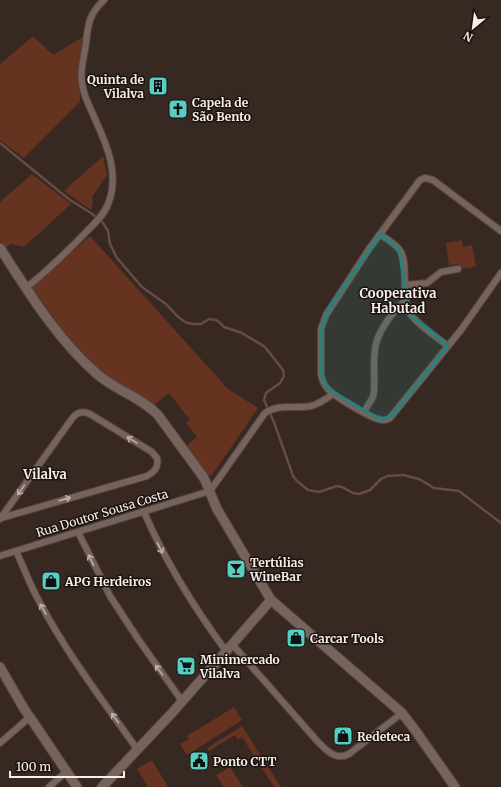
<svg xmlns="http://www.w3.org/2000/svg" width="501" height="787" viewBox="0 0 501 787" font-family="Merriweather,serif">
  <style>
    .green { fill: #653320 }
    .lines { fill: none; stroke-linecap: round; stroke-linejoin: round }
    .stream { stroke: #674c46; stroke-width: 2.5 }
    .street-casing { stroke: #534541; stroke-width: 8 }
    .secondary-casing { stroke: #534541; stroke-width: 11 }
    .street { stroke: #75635c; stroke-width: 6 }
    .secondary { stroke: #75635c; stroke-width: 9 }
    .oneway { stroke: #beafaa }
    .marked { fill: #26827a; fill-opacity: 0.2; stroke: #26827a; stroke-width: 3; stroke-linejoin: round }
    .labels { text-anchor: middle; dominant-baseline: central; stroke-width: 3; stroke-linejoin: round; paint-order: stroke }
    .poi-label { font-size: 12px; font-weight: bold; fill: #f9eeea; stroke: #1a1310; text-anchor: start }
    .street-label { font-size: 12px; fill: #f9eeea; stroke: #1a1310 }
    .neighbourhood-label { font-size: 13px; font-weight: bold; fill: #f9eeea; stroke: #1a1310 }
  </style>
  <rect width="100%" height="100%" fill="#372822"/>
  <g class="green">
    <path d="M 86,35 L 80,76 L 80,102 L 24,158 L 0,140 L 0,64 L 33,36 L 53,55 Z"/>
    <path d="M 103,156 L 107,175 L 92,197 L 93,203 L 91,210 L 64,191 Z"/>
    <path d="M 32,174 L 71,204 L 24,247 L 11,244 L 5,249 L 0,241 L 0,202 Z"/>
    <path d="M 90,236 L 228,389 L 258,408 L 212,475 L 207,475 L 205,472 L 186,446 L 197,437 L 186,423 L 190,420 L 169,393 L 154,405 C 139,397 123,389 109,378 C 78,353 55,320 32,288 Z"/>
    <path d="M 462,240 L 463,247 L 472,245 L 476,267 L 460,269 L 459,264 L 449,265 L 446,243 Z"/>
    <path d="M 234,707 L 242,720 L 187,755 L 180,744 L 189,739 L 187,736 Z"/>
    <path d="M 242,726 L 281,787 L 274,787 L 242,737 L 238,740 L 235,735 L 209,751 L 207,748 Z"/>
    <path d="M 152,760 L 168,787 L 148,787 L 137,769 Z"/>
    <path d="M 230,767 L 243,787 L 224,787 L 216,775 Z"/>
  </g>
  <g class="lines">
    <path class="stream" d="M 0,143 L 70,200 L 91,213 L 103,223 L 108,231 L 110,244 L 117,258 L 142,287 L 166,304 L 177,316 L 185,322 L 192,324 L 201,324 L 209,319 L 216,320 L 219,322 L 224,327 L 242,333 L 265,347 L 283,370 L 284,376 L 280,383 L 266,393 L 264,400 L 274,422 L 293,476 L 297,481 L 308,490 L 319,492 L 337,486 L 342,487 L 353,493 L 359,494 L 370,490 L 381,479 L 387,476 L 403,475 L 419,479 L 434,488 L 459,491 L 501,523"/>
    <g class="street-casing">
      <g id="street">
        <path d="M 501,231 L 433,180 L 425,178 L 420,180 L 369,249 L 326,315 L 321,329 L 321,374 C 322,379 323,384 327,388 C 333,396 369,417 378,419 C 383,421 387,420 390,418 L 461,330 L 501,273"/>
        <path d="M 380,234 C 386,239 394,243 399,249 C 410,262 400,296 409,312 C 415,323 438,338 448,346"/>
        <path d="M 405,285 L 427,283 L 441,272 L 458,269"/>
        <path d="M 26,288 C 48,270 70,249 90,228 C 97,221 105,213 108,204 C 120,175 107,145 95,119 C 91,109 85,99 83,88 C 79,73 84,58 86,43 C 88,24 89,14 104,0"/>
        <path d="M 364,412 L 373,397 L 374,391 C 375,377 373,363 375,350 C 376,333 393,311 406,300"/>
        <path d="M 144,512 C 166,563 193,606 226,651"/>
        <path d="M 0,519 L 71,420 C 76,413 81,410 90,414 L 152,452 L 157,458 C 159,467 155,472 147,476 L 1,518"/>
        <path d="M 78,532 L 110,596 L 138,639 L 182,701"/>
        <path d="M 16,551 C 24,568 30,585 39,601 C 67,654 103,701 137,749"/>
        <path d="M 0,556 L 210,491 L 265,413 C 280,403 295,409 311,406 C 319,404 326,399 333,394"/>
        <path d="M 232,644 L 318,742 C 327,751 336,761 349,754 L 402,713"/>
        <path d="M 0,743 L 30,717"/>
        <path d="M 49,787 L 67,771"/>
      </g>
    </g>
    <g class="secondary-casing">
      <g id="secondary">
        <path d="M 0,248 C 29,293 57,339 97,374 C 115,390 141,397 158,415 L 204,478 L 217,509 L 271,600 L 402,713 L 415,730 L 455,787"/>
        <path d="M 0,667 L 23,707 L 77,787"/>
        <path d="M 102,787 L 172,713 L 271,600"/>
      </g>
    </g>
    <use href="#street" class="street"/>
    <use href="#secondary" class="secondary"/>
  </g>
  <defs><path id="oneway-shaft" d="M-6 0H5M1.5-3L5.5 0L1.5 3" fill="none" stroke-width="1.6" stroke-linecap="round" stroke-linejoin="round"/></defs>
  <g class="oneway">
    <use href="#oneway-shaft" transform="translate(132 440) rotate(-148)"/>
    <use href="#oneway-shaft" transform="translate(21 490) rotate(125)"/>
    <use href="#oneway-shaft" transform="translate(65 499) rotate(-16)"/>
    <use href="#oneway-shaft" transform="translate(160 548) rotate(63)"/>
    <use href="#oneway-shaft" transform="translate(91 560) rotate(-116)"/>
    <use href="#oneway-shaft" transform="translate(43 609) rotate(-119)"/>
    <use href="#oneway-shaft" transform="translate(159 670) rotate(-126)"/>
    <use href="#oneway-shaft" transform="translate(115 718) rotate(-126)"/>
  </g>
  <path class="marked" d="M 380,234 L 399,249 L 409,313 L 448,346 L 393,415 L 381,420 L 326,388 L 321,374 L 321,329 L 329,308 Z"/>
  <defs>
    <g id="building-square" transform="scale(1)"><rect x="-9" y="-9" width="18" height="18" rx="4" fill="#56cec4" stroke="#1a1310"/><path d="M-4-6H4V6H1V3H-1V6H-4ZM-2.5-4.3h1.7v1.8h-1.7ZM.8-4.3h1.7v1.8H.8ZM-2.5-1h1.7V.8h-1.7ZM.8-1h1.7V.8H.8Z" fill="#111"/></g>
    <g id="church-square" transform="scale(1)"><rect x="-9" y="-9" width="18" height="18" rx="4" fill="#56cec4" stroke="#1a1310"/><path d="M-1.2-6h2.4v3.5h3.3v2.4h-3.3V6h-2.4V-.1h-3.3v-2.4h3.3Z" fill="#111"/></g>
    <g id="bar-square" transform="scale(1)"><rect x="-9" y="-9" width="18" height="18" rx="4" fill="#56cec4" stroke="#1a1310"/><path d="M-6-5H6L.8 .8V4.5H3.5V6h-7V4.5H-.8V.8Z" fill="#111"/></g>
    <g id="shop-square" transform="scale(1)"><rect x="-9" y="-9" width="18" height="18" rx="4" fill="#56cec4" stroke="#1a1310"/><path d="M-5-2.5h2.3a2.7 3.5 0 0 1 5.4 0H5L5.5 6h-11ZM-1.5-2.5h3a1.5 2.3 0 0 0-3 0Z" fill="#111"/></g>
    <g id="supermarket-square" transform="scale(1)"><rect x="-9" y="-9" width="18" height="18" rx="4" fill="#56cec4" stroke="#1a1310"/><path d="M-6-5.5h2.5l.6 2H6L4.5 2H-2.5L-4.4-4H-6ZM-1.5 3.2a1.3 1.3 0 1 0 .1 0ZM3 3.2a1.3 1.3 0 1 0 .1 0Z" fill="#111"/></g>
    <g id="civic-square" transform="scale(1)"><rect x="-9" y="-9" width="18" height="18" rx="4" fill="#56cec4" stroke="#1a1310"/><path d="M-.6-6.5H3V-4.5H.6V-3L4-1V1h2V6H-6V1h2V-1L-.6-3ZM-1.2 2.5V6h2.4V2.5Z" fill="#111"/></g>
  </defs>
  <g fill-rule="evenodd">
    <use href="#building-square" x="158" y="86"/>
    <use href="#church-square" x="178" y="109"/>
    <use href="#bar-square" x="236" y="569"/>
    <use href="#shop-square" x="51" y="581"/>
    <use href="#shop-square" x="296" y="638"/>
    <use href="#supermarket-square" x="186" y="666"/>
    <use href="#shop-square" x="343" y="736"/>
    <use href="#civic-square" x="199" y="761"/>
  </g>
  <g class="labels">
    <g class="poi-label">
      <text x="144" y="79" text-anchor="end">Quinta de<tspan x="144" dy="14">Vilalva</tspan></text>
      <text x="192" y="102">Capela de<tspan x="192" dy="14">São Bento</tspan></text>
      <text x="250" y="562">Tertúlias<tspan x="250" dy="14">WineBar</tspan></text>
      <text x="65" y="581">APG Herdeiros</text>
      <text x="310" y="638">Carcar Tools</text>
      <text x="200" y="659">Minimercado<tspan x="200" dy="14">Vilalva</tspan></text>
      <text x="357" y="736">Redeteca</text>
      <text x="213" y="761">Ponto CTT</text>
    </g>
    <g class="street-label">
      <text transform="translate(102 513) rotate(-17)">Rua Doutor Sousa Costa</text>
    </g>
    <g class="neighbourhood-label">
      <text x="398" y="293">Cooperativa<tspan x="398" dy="15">Habutad</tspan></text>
      <text x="45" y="474">Vilalva</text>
    </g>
  </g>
  <g transform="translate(473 28) rotate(209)" stroke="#1a1310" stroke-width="3" paint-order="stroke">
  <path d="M0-3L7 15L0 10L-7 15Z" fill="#f9eeea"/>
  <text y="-6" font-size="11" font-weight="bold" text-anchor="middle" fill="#f9eeea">N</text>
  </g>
  <path d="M10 771v6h114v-6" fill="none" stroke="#f9eeea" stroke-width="2"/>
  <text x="16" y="771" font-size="12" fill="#f9eeea" stroke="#1a1310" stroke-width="3" paint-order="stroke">100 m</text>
</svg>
